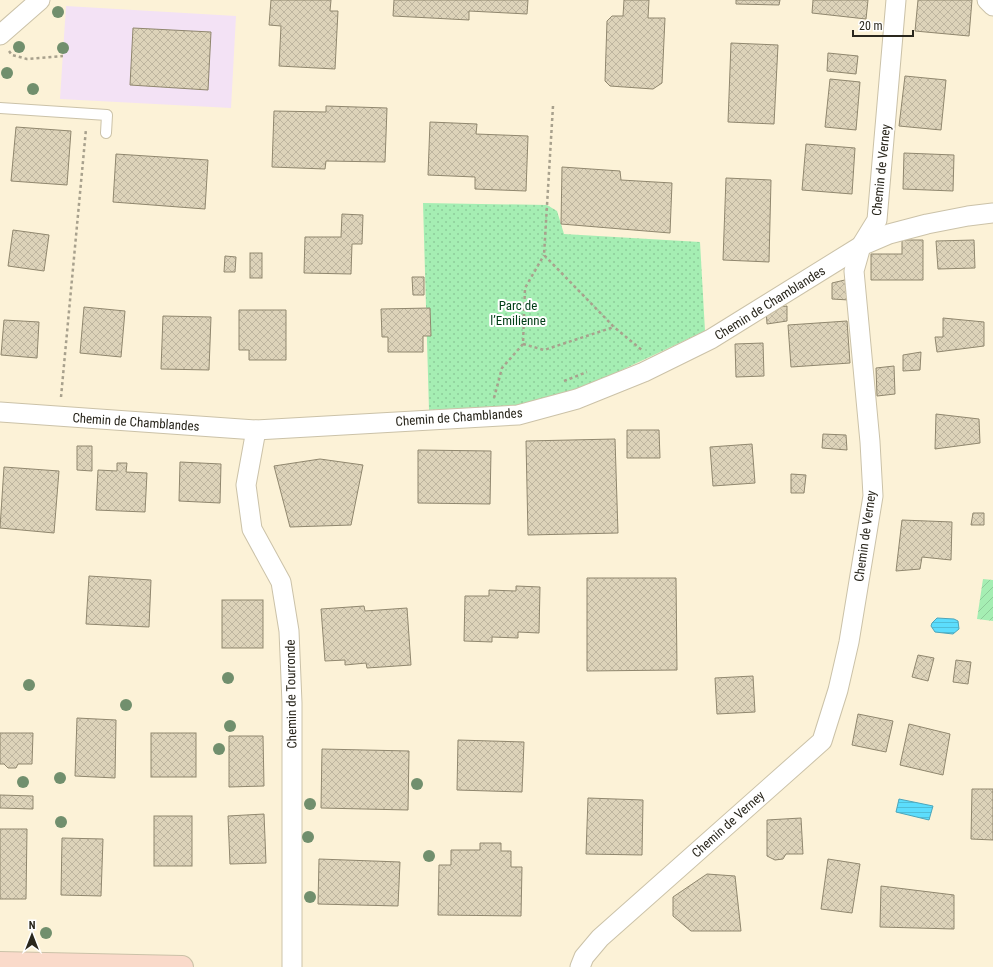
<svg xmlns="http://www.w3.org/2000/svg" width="993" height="967" viewBox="0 0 993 967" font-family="'Roboto Condensed',sans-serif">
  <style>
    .education { fill: #f3e2f5 }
    .grass { fill: url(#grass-dots) }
    .garden { fill: url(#garden-furrows) }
    .water { fill: url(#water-rules); stroke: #4da6ba }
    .building { fill: url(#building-cross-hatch); stroke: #90876e }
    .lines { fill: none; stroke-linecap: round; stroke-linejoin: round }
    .service-casing { stroke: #cbc2a8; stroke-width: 12 }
    .minor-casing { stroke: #cbc2a8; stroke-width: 21 }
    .secondary-casing { stroke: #cbc2a8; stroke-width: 24 }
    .path { stroke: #a8a18d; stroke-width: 2.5; stroke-dasharray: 3 3; stroke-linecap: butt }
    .service { stroke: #fff; stroke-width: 10 }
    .minor { stroke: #fff; stroke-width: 19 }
    .secondary { stroke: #fadaca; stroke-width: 22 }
    .tree { fill: #718f6d }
    .labels { text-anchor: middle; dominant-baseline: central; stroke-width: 4; stroke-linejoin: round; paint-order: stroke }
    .street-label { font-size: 13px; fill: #2a271d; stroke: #fff }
    .park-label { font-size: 13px; fill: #003e16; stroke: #fff }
  </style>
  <defs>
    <pattern id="grass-dots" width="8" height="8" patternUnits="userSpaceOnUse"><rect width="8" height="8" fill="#a5eeb3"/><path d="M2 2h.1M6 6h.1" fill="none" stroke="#8ecc9a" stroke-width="1.8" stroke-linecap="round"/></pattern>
    <pattern id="garden-furrows" width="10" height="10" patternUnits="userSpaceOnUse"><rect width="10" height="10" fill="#a5eeb3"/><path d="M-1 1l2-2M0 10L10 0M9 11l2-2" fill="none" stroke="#8ecc9a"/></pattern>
    <pattern id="water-rules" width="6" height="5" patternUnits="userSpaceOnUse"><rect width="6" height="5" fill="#5cddfd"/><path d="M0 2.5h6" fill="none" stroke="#50bed8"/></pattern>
    <pattern id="building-cross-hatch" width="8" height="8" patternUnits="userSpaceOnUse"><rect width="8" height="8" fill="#ddd3b9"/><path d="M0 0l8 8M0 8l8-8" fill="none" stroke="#beb59f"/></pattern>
  </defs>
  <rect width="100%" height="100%" fill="#fcf2d7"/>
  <path class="education" d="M 66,6 L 236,16 L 231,108 L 60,99 Z"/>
  <path class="grass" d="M 423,203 L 547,205 L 557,211 L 564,234 L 700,242 L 705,331 L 577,391 L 521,405 L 429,410 Z"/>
  <path class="garden" d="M 983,579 L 993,580 L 993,621 L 977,619 Z"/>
  <g class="water">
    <path d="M 937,618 L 954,619 L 958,621 L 959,629 L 953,634 L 935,632 L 931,626 L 932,623 Z"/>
    <path d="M 899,799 L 933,806 L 929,820 L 896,812 Z"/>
  </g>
  <g class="building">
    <path d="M 271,0 L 331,0 L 330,11 L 338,11 L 335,69 L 279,66 L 281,26 L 269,25 Z"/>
    <path d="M 394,0 L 528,0 L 527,14 L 469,11 L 469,20 L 393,16 Z"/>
    <path d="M 624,0 L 649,0 L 648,18 L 665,18 L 662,83 L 653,89 L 610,86 L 605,81 L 607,21 L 612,16 L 623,16 Z"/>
    <path d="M 736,0 L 780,0 L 779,5 L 736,4 Z"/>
    <path d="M 813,0 L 868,0 L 866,19 L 812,13 Z"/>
    <path d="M 918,0 L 972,0 L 969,36 L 915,31 Z"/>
    <path d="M 133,28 L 211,32 L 208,90 L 130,85 Z"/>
    <path d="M 731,43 L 778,45 L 774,124 L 728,122 Z"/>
    <path d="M 828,53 L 858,56 L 856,74 L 827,71 Z"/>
    <path d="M 905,76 L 946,80 L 941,130 L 899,126 Z"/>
    <path d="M 830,79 L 860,82 L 856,130 L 825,127 Z"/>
    <path d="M 326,106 L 387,108 L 385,162 L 326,161 L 325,169 L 272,167 L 274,111 L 326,112 Z"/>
    <path d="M 430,122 L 477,124 L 476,134 L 528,136 L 526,191 L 475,189 L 475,177 L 428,175 Z"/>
    <path d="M 16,127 L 71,131 L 67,185 L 11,181 Z"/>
    <path d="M 806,144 L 855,148 L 852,194 L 802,190 Z"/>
    <path d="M 904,153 L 954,155 L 953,191 L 903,189 Z"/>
    <path d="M 116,154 L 208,160 L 205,209 L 113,202 Z"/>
    <path d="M 562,167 L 620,171 L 621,180 L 672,183 L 670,233 L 561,224 Z"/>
    <path d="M 726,178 L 771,180 L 769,262 L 723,260 Z"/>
    <path d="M 342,214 L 363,215 L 362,244 L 352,244 L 351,274 L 304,273 L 305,237 L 341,237 Z"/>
    <path d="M 13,230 L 49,235 L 44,271 L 8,266 Z"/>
    <path d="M 902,240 L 923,240 L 923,280 L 871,280 L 871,254 L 902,254 Z"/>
    <path d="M 974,240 L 975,268 L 938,269 L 936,241 Z"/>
    <rect x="250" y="253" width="12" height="25"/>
    <path d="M 225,256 L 236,257 L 235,272 L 224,272 Z"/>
    <path d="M 412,277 L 424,277 L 424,295 L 413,295 Z"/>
    <path d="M 849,279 L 849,300 L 832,299 L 832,283 Z"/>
    <path d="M 787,306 L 787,321 L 767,324 L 766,309 Z"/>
    <path d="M 84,307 L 125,311 L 121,357 L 80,353 Z"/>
    <path d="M 430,308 L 431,336 L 423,336 L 423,352 L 388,352 L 388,337 L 382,337 L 381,309 Z"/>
    <path d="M 239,310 L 286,310 L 286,360 L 249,360 L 249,350 L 239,350 Z"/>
    <path d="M 163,316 L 211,317 L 209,370 L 161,369 Z"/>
    <path d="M 943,318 L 984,322 L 984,346 L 937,352 L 935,337 L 943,337 Z"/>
    <path d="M 4,320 L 39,322 L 37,358 L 1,355 Z"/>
    <path d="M 847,321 L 850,363 L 791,367 L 788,325 Z"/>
    <path d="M 763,343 L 764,376 L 736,377 L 735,344 Z"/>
    <path d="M 921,352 L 920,370 L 903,371 L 903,355 Z"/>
    <path d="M 894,366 L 895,394 L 877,396 L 876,368 Z"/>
    <path d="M 936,414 L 979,419 L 980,443 L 935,449 Z"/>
    <path d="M 627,430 L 659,430 L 660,458 L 627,458 Z"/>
    <path d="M 823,434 L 846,435 L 847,450 L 822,448 Z"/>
    <path d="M 615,439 L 618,533 L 528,535 L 526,441 Z"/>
    <path d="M 752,444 L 755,483 L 713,486 L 710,447 Z"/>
    <path d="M 77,446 L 92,446 L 92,471 L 77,470 Z"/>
    <path d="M 418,450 L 491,451 L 490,504 L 418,503 Z"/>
    <path d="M 320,459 L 363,465 L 351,525 L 290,527 L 274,466 Z"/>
    <path d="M 180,462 L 221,464 L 220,503 L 179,501 Z"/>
    <path d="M 117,463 L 127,463 L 126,472 L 147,473 L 145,512 L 96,510 L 98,470 L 117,471 Z"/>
    <path d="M 4,467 L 59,471 L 54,533 L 0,528 Z"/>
    <path d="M 791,474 L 806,475 L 804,493 L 791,493 Z"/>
    <path d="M 973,513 L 984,513 L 984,525 L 971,525 Z"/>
    <path d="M 902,520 L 952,522 L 951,560 L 922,557 L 920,569 L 896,571 Z"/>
    <path d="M 89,576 L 151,580 L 149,627 L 86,624 Z"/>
    <path d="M 587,578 L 676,578 L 677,670 L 587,671 Z"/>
    <path d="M 516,586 L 540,587 L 539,633 L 518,632 L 518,638 L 492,637 L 492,642 L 464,641 L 465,596 L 489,596 L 489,590 L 516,591 Z"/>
    <rect x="222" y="600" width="41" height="48"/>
    <path d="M 364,606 L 365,611 L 407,608 L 411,665 L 367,668 L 366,663 L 345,665 L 345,660 L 325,661 L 321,609 Z"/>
    <path d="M 918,655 L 934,658 L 928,681 L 912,677 Z"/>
    <path d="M 956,660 L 971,662 L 968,684 L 953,682 Z"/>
    <path d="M 753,676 L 755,712 L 717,714 L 715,678 Z"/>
    <path d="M 858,714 L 893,721 L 886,752 L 852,745 Z"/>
    <path d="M 77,718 L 116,720 L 115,778 L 75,776 Z"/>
    <path d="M 909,724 L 950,734 L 943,775 L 900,765 Z"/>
    <path d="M 0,733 L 33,733 L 32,764 L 18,764 L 16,768 L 8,768 L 4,764 L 0,764 Z"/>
    <rect x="151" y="733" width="45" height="44"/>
    <path d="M 229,736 L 263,736 L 264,786 L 229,787 Z"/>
    <path d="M 458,740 L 524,742 L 522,792 L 457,790 Z"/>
    <path d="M 322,749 L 409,751 L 408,810 L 321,808 Z"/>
    <path d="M 972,789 L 993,789 L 993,840 L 971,839 Z"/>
    <path d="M 0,795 L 33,796 L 33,809 L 0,808 Z"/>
    <path d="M 588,798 L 643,800 L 642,855 L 586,854 Z"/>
    <path d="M 264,814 L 266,863 L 230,864 L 228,816 Z"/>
    <rect x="154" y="816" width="38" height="50"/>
    <path d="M 801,818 L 803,854 L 786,854 L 783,859 L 775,860 L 767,856 L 767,820 Z"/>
    <path d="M 0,829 L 27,829 L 26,899 L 0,899 Z"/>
    <path d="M 62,838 L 103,839 L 101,896 L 61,895 Z"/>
    <path d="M 480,843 L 501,843 L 501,851 L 511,851 L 511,867 L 522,867 L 521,916 L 438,915 L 439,865 L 451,865 L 451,850 L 480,850 Z"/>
    <path d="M 319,859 L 400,862 L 398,906 L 318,904 Z"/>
    <path d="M 828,859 L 860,864 L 852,913 L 821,909 Z"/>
    <path d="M 707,874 L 735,876 L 741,931 L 691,931 L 673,916 L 673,897 Z"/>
    <path d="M 881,886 L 954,895 L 954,929 L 880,927 Z"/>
  </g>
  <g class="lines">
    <g class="service-casing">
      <path id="service" d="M 0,108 L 107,115 L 106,133"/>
    </g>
    <g class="minor-casing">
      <g id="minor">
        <path d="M 987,0 L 993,6"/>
        <path d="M 0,35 L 40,0"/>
        <path d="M 0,412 L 256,430 L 518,415 L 577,399 L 644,372 L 711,339 L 861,246 L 889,234 L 927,224 L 968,216 L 993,213"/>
        <path d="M 256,430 L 246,485 L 252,529 L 281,582 L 289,631 L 292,703 L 292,967"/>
        <path d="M 580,967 L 584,957 L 600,938 L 822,741 L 838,690 L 849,642 L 873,496 L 870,442 L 854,271 L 861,246 L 877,220 L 896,0"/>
      </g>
    </g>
    <g class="secondary-casing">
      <path id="secondary" d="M 0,963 L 182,967"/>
    </g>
    <g class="path">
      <path d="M 9,51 L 12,55 L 27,59 L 63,56"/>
      <path d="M 553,106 L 544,255 L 614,327 L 643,351"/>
      <path d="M 523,344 L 544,350 L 614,327"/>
      <path d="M 564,381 L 587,372"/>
      <path d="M 61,397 L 86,129"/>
      <path d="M 494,398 L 502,368 L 523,344 L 525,288 L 544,255"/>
    </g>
    <use href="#service" class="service"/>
    <use href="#minor" class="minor"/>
    <use href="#secondary" class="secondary"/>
  </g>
  <g class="tree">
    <circle cx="58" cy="12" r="6"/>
    <circle cx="19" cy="47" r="6"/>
    <circle cx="63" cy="48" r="6"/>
    <circle cx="7" cy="73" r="6"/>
    <circle cx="33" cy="89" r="6"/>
    <circle cx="228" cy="678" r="6"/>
    <circle cx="29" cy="685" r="6"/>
    <circle cx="126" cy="705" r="6"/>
    <circle cx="230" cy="726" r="6"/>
    <circle cx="219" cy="749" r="6"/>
    <circle cx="60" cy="778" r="6"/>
    <circle cx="23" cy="782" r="6"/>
    <circle cx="417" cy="784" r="6"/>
    <circle cx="310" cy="804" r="6"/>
    <circle cx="61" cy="822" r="6"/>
    <circle cx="308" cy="837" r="6"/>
    <circle cx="429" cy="856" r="6"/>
    <circle cx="310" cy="897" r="6"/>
    <circle cx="46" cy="933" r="6"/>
  </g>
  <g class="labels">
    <g class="street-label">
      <text transform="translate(881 170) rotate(-84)">Chemin de Verney</text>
      <text transform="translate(770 303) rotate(-32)">Chemin de Chamblandes</text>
      <text transform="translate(459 417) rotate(-4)">Chemin de Chamblandes</text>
      <text transform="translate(136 422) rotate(4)">Chemin de Chamblandes</text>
      <text transform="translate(865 536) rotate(-82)">Chemin de Verney</text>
      <text transform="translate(291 694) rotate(-91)">Chemin de Tourronde</text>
      <text transform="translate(728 824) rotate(-42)">Chemin de Verney</text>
    </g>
    <g class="park-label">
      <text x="518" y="305">Parc de<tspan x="518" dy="15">l’Emilienne</tspan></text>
    </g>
  </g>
  <g transform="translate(32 935)" stroke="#ffffff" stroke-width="3" paint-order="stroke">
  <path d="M0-3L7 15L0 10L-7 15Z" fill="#2a271d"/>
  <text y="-6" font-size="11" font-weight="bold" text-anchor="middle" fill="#2a271d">N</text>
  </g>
  <path d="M853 30v6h60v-6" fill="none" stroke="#2a271d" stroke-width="2"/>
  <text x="859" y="30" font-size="12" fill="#2a271d" stroke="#ffffff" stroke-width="3" paint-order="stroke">20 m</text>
</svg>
